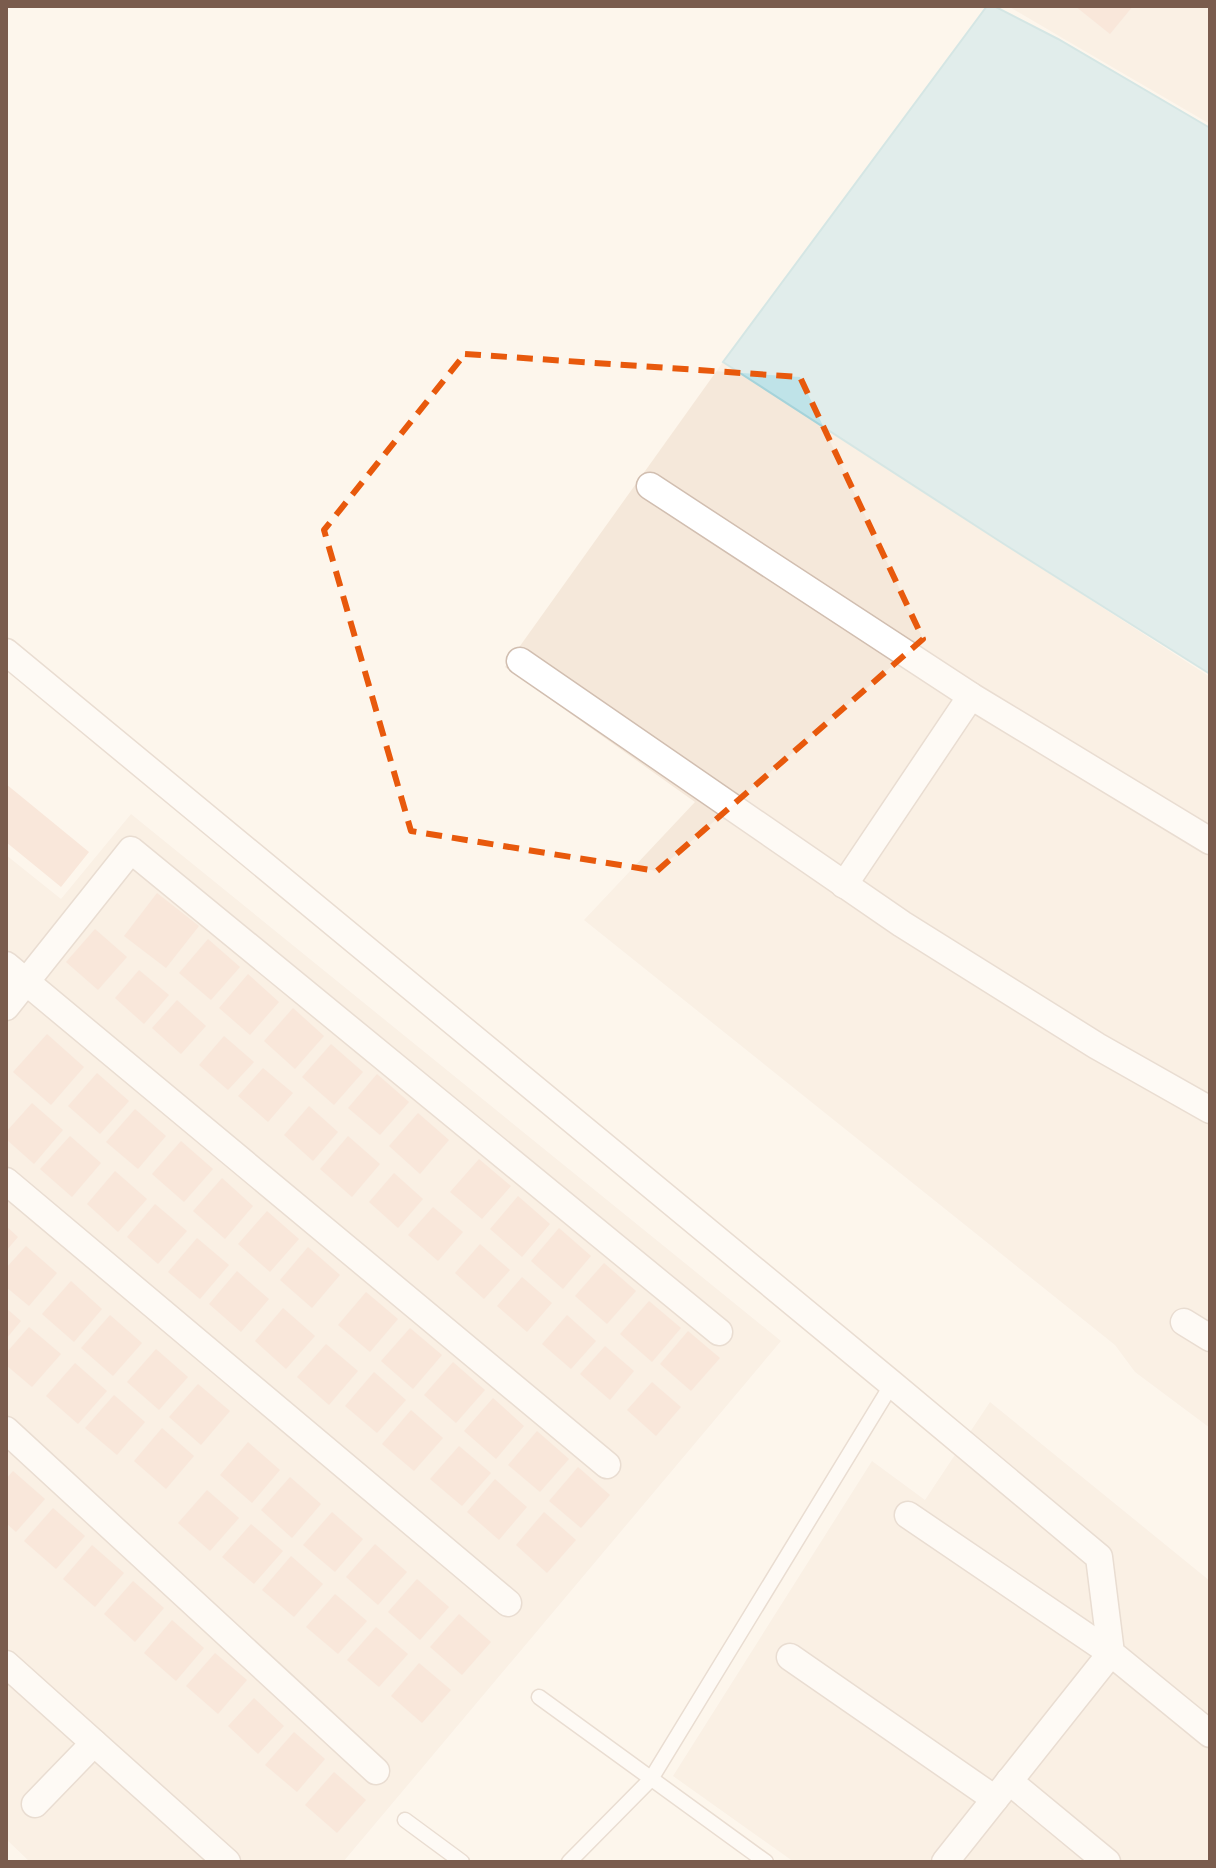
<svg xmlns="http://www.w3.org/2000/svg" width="1216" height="1868" viewBox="0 0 1216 1868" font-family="'Alegreya Sans',sans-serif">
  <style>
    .residential { fill: #f5e8da }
    .water { fill: #bfe3e8; stroke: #a5d3da; stroke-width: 2 }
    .building { fill: #f3d5c3 }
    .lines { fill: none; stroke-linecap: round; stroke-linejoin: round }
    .lane-casing { stroke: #d1beb0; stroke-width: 17 }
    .street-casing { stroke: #d1beb0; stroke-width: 29 }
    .lane { stroke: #fff; stroke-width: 14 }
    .street { stroke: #fff; stroke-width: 26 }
    .marked { fill: none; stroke: #e8590c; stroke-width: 6; stroke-dasharray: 16 10; stroke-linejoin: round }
  </style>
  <rect width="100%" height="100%" fill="#fdf6ec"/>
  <g class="residential">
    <path d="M 1008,6 L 1210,6 L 1210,124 L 1059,36 Z"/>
    <path d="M 723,362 L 1210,677 L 1210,1428 L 1135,1372 L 1115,1345 L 584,920 L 695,802 L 505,667 Z"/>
    <path d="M 131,814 L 781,1341 L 343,1862 L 30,1862 L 6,1839 L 6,855 L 61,899 Z"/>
    <path d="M 990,1402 L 1210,1581 L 1210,1862 L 794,1862 L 673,1776 L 872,1461 L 925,1500 Z"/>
  </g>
  <path class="water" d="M 987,6 L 994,6 L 1058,39 L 1210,128 L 1210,674 L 1004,544 L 723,362 Z"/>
  <g class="building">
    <path d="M 1075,6 L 1133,6 L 1110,34 Z"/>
    <path d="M 6,784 L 89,852 L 61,887 L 6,842 Z"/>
    <path d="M 157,893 L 199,926 L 166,968 L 124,936 Z"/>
    <path d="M 95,929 L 127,957 L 98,990 L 66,962 Z"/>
    <path d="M 208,939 L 240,967 L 211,1000 L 179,973 Z"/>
    <path d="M 139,970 L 169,995 L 144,1024 L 115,998 Z"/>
    <path d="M 248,974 L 279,1002 L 250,1035 L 219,1008 Z"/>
    <path d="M 177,1000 L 206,1026 L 181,1054 L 152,1028 Z"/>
    <path d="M 293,1008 L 324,1036 L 295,1069 L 264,1041 Z"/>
    <path d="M 47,1034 L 84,1067 L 51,1105 L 13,1072 Z"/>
    <path d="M 224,1036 L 254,1062 L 228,1090 L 199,1065 Z"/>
    <path d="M 331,1044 L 363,1072 L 334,1105 L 302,1077 Z"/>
    <path d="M 263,1068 L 293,1093 L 268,1122 L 238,1096 Z"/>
    <path d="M 97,1073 L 129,1101 L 100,1134 L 68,1106 Z"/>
    <path d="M 377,1074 L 409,1102 L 380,1135 L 348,1108 Z"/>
    <path d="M 32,1103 L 63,1130 L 34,1164 L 6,1139 L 6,1132 Z"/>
    <path d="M 309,1106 L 338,1132 L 313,1161 L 284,1135 Z"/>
    <path d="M 135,1109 L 166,1136 L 138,1169 L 106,1142 Z"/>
    <path d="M 418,1113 L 449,1140 L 420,1174 L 389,1146 Z"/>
    <path d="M 70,1136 L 101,1163 L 72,1197 L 40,1169 Z"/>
    <path d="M 348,1136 L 380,1164 L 352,1197 L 320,1169 Z"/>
    <path d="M 181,1141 L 213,1169 L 184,1202 L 152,1174 Z"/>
    <path d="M 479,1159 L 511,1186 L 482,1219 L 450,1192 Z"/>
    <path d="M 115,1171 L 147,1199 L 118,1232 L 87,1204 Z"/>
    <path d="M 394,1173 L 423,1199 L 398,1228 L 369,1202 Z"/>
    <path d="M 222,1178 L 253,1206 L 225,1239 L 193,1211 Z"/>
    <path d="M 518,1196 L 550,1224 L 522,1257 L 490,1229 Z"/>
    <path d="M 155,1204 L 187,1231 L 158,1264 L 127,1237 Z"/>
    <path d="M 433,1207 L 463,1232 L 438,1261 L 408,1235 Z"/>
    <path d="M 267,1211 L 299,1239 L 270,1272 L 238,1244 Z"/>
    <path d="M 6,1226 L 18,1237 L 6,1251 Z"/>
    <path d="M 559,1228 L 591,1256 L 563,1289 L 531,1261 Z"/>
    <path d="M 197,1238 L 229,1265 L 200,1299 L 168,1272 Z"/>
    <path d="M 480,1244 L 510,1270 L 484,1299 L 455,1273 Z"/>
    <path d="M 26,1246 L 57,1273 L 29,1306 L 6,1287 L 6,1268 Z"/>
    <path d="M 308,1247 L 340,1275 L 312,1308 L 280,1280 Z"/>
    <path d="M 604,1263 L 636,1291 L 607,1324 L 575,1296 Z"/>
    <path d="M 237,1271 L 269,1299 L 241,1332 L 209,1304 Z"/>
    <path d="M 522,1277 L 552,1303 L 527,1332 L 497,1306 Z"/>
    <path d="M 71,1281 L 102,1309 L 74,1342 L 42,1314 Z"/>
    <path d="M 366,1292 L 398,1319 L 370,1352 L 338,1325 Z"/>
    <path d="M 649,1301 L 681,1328 L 652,1362 L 620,1334 Z"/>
    <path d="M 6,1308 L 21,1321 L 6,1339 Z"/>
    <path d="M 283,1308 L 315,1336 L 286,1369 L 255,1341 Z"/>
    <path d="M 110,1315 L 142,1343 L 113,1376 L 81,1348 Z"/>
    <path d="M 567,1315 L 596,1341 L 571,1369 L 542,1344 Z"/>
    <path d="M 29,1327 L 61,1354 L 32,1387 L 6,1365 L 6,1353 Z"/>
    <path d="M 410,1328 L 442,1355 L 413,1389 L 381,1361 Z"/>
    <path d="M 688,1331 L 720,1358 L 691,1391 L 660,1364 Z"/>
    <path d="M 326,1344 L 358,1371 L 329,1405 L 297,1377 Z"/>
    <path d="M 605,1346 L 634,1371 L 610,1400 L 580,1374 Z"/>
    <path d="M 156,1349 L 188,1377 L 159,1410 L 127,1382 Z"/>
    <path d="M 453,1362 L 485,1390 L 456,1423 L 424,1395 Z"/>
    <path d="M 75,1363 L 107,1391 L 78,1424 L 46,1396 Z"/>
    <path d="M 374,1372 L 406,1400 L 377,1433 L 345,1406 Z"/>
    <path d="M 652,1382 L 681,1407 L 656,1436 L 627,1410 Z"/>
    <path d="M 198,1384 L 230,1411 L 201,1445 L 169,1417 Z"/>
    <path d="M 114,1395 L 145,1422 L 117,1455 L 85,1428 Z"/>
    <path d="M 493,1398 L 524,1426 L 496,1459 L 464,1431 Z"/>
    <path d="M 411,1410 L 443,1438 L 414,1471 L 382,1444 Z"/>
    <path d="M 162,1428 L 194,1456 L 166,1489 L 134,1461 Z"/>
    <path d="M 537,1431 L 569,1459 L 540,1492 L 508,1465 Z"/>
    <path d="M 248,1442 L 280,1470 L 252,1503 L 220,1475 Z"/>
    <path d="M 459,1446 L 491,1473 L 462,1506 L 430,1479 Z"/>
    <path d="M 578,1467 L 610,1495 L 581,1528 L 549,1501 Z"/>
    <path d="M 13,1471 L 45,1499 L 16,1532 L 6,1523 L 6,1479 Z"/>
    <path d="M 290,1477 L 321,1504 L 292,1538 L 261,1510 Z"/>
    <path d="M 495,1479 L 527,1507 L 499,1540 L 467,1512 Z"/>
    <path d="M 207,1490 L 239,1518 L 210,1551 L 178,1523 Z"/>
    <path d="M 53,1508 L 85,1536 L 56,1569 L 24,1541 Z"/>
    <path d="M 332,1512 L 363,1539 L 335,1572 L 303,1545 Z"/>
    <path d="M 544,1512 L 576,1540 L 547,1573 L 516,1545 Z"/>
    <path d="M 251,1524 L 283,1551 L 254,1584 L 222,1557 Z"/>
    <path d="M 375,1544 L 407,1572 L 378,1605 L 346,1577 Z"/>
    <path d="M 92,1545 L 124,1573 L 95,1607 L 63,1579 Z"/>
    <path d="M 291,1556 L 323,1584 L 294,1617 L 262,1590 Z"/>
    <path d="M 417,1579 L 449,1607 L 420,1640 L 388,1612 Z"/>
    <path d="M 133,1581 L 164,1608 L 135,1642 L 104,1614 Z"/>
    <path d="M 335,1594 L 367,1621 L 338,1654 L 306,1627 Z"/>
    <path d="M 459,1614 L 491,1642 L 462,1675 L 430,1647 Z"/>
    <path d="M 172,1620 L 204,1648 L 176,1681 L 144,1653 Z"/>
    <path d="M 376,1627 L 408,1654 L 379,1687 L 347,1660 Z"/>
    <path d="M 215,1653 L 247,1680 L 218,1714 L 186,1686 Z"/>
    <path d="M 419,1663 L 451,1690 L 422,1723 L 391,1696 Z"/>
    <path d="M 254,1698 L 284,1726 L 258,1754 L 228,1726 Z"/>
    <path d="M 294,1732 L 325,1759 L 297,1792 L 265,1765 Z"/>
    <path d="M 334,1772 L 366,1800 L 337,1833 L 305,1805 Z"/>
  </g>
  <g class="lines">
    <g class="lane-casing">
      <g id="lane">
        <path d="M 539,1697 L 766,1862"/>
        <path d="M 405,1820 L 462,1862"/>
        <path d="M 569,1862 L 651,1779 L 892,1384"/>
      </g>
    </g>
    <g class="street-casing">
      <g id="street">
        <path d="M 650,486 L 971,696 L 1210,841"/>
        <path d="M 6,652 L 892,1384 L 1099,1557 L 1111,1653 L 1210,1734"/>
        <path d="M 520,661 L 902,924 L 1097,1046 L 1210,1110"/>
        <path d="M 844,885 L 971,696"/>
        <path d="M 6,965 L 607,1465"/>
        <path d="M 6,1007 L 131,850 L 719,1332"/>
        <path d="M 6,1181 L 508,1603"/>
        <path d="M 1184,1322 L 1210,1338"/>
        <path d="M 6,1430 L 376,1771"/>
        <path d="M 908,1515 L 1111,1653 L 945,1862"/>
        <path d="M 790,1657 L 995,1799"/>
        <path d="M 6,1664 L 227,1862"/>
        <path d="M 1009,1781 L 1107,1862"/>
        <path d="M 35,1804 L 94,1743"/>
      </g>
    </g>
    <use href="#lane" class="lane"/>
    <use href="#street" class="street"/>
  </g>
  <path d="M0 0H1216V1868H0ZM 465,354 L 800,377 L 923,639 L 657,871 L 411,831 L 324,530 Z" fill="#fdf6ec" fill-opacity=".55" fill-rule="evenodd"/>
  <path class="marked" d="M 465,354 L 800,377 L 923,639 L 657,871 L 411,831 L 324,530 Z"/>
  <rect width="1216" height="1868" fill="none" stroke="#7a5c4d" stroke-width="16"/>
</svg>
